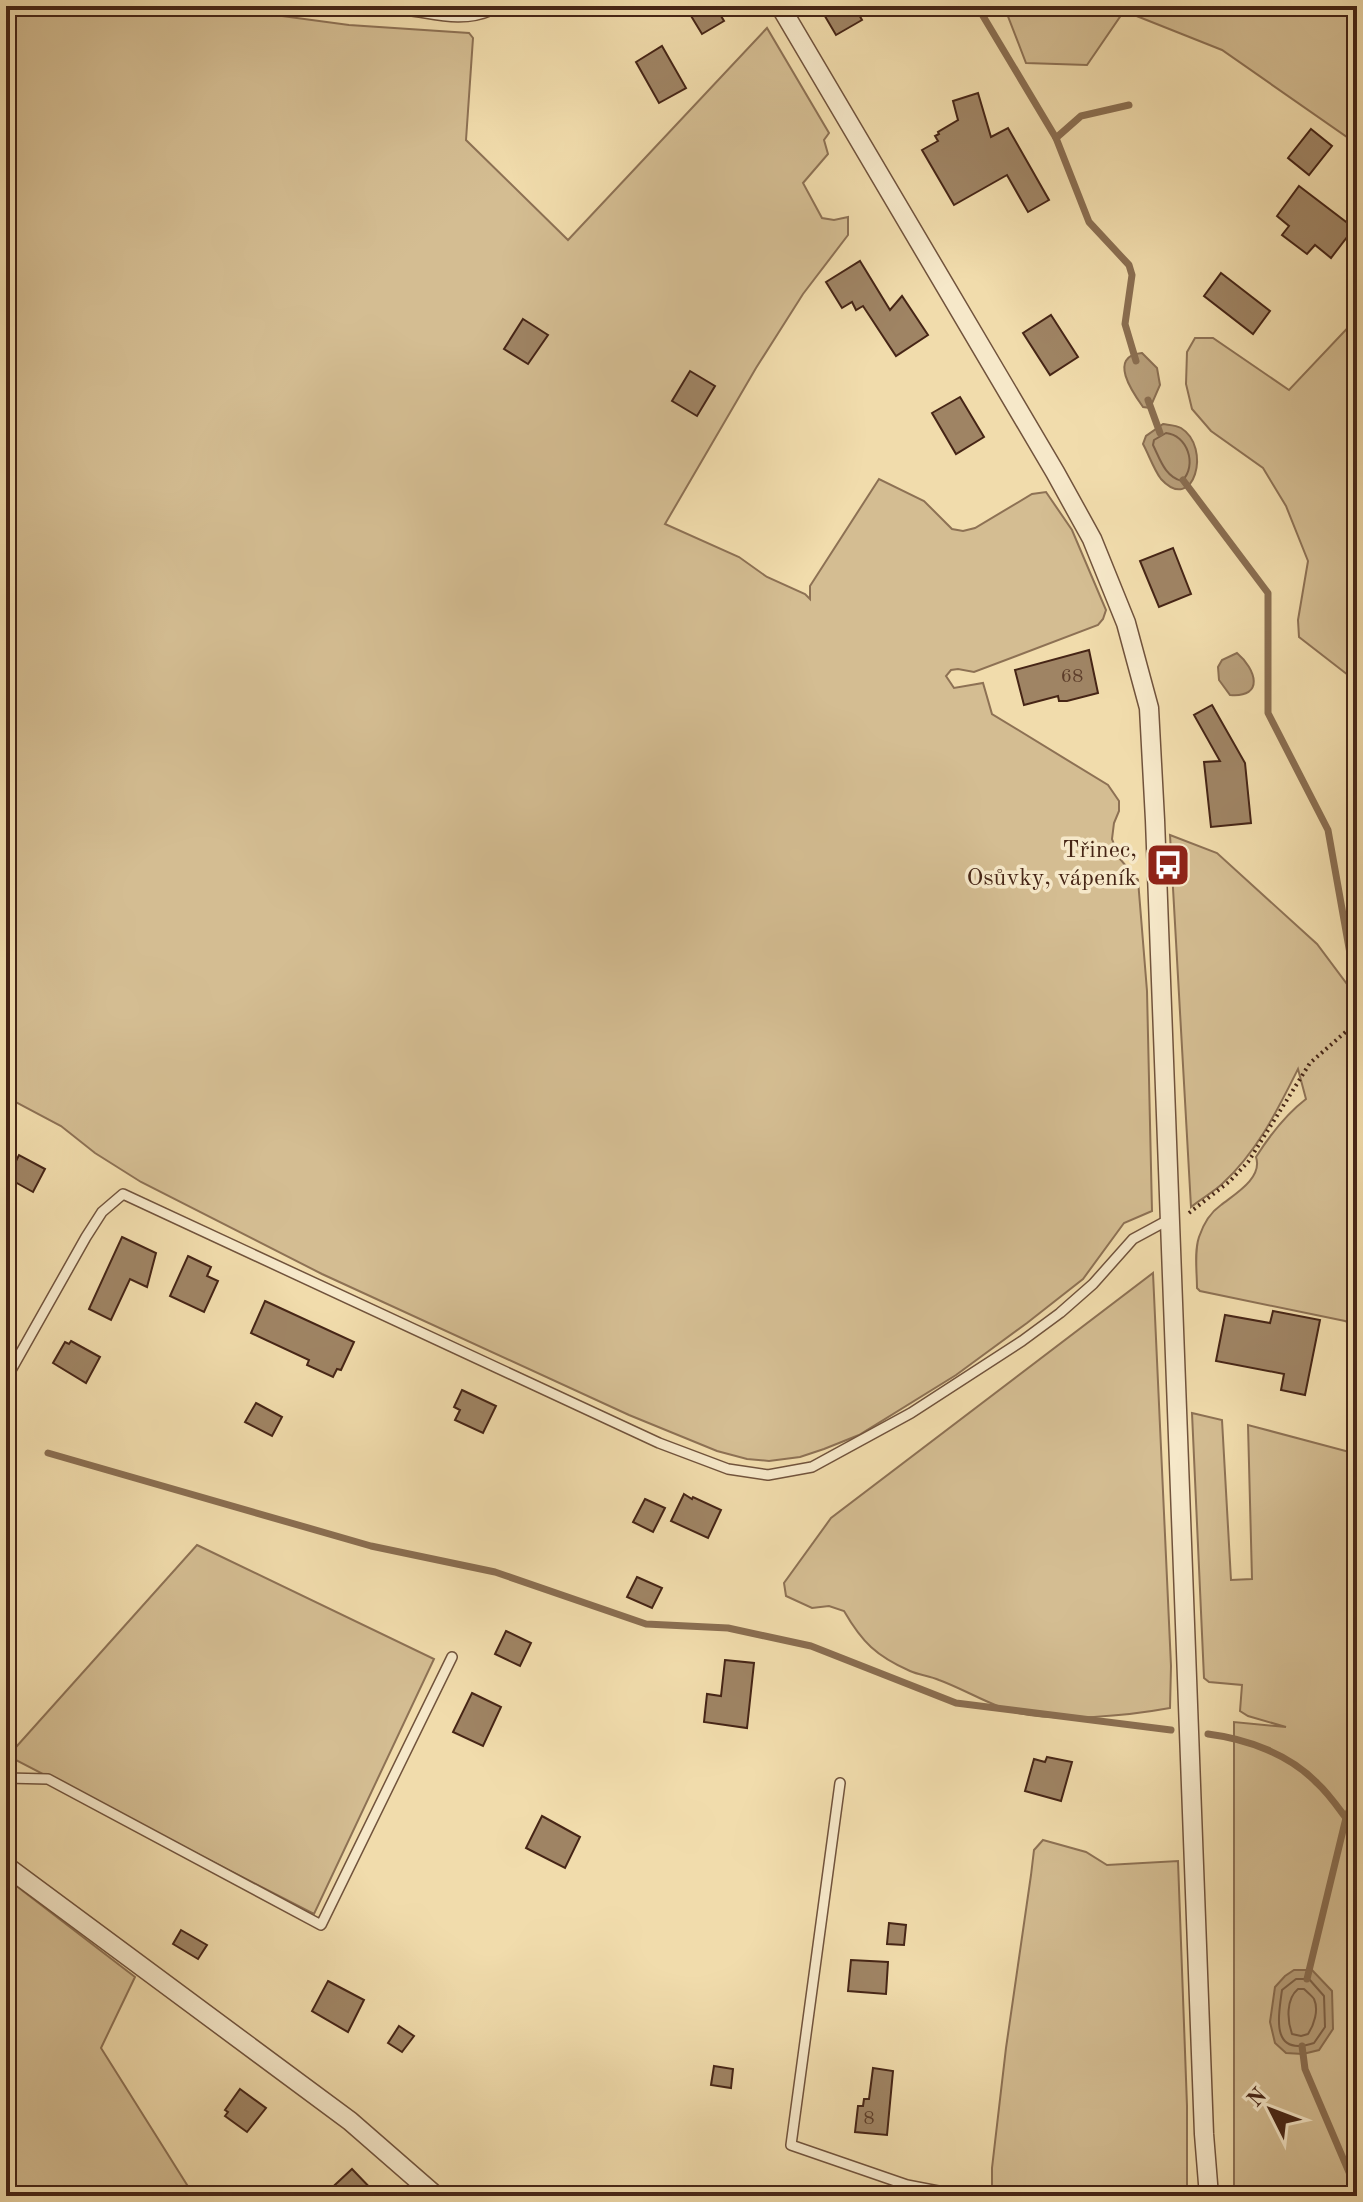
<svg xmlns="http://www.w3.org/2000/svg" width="1363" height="2202" viewBox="0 0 1363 2202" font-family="'Old Standard TT',serif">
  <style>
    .green { fill: #d4bd92; stroke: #8d7154; stroke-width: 2 }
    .water { fill: #b79e79; stroke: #8a6e51; stroke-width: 2 }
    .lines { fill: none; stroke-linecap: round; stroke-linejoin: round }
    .shore { stroke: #7e6248; stroke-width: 2 }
    .stream { stroke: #8a6e51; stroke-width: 7 }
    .building { fill: #9f8464; stroke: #462516; stroke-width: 2 }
    .service-casing { stroke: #71533c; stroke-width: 12 }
    .minor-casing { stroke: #71533c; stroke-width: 21 }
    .path { stroke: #462516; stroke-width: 4; stroke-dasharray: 2 4; stroke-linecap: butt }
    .service { stroke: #f6e8c9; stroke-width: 9 }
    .minor { stroke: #f6e8c9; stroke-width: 18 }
    .labels { text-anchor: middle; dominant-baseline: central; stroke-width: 7; stroke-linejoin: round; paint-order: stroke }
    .number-label { font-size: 20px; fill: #5c3d2a }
    .poi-label { font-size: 24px; fill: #462516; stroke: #f6e8c9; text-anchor: end }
  </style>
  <rect width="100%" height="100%" fill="#f1dcac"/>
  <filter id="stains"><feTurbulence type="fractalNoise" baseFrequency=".0025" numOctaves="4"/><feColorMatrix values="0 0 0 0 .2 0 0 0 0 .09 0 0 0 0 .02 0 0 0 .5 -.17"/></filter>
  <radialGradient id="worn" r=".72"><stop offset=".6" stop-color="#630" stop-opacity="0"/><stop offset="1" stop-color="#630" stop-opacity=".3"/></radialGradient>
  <g class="green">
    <path d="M 6,6 L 223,6 L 245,11 L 349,25 L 469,33 L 473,38 L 466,140 L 568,240 L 767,28 L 829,133 L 824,140 L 828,154 L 803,183 L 822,218 L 834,220 L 848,217 L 848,235 L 803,294 L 756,368 L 665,524 L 739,557 L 767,577 L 805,594 L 810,599 L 810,586 L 879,479 L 924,501 L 952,529 L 963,531 L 975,528 L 1032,494 L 1046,492 L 1072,530 L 1106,610 L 1103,619 L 1098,625 L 974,672 L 958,669 L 951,670 L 946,676 L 954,688 L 983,683 L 992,714 L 1108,785 L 1119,801 L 1119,811 L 1114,823 L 1112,839 L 1120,859 L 1138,880 L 1147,991 L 1152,1211 L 1124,1223 L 1083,1279 L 1027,1323 L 956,1375 L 859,1435 L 824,1449 L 800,1457 L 769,1461 L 747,1459 L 717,1451 L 629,1415 L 322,1274 L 141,1182 L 95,1153 L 61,1126 L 6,1097 Z"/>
    <path d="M 1004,6 L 1357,6 L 1357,144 L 1222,50 L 1124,11 L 1087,65 L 1026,63 Z"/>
    <path d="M 1357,318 L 1357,682 L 1299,637 L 1298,620 L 1308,561 L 1286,506 L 1263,468 L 1211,431 L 1192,409 L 1186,384 L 1187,352 L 1195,338 L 1213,338 L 1289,390 Z"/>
    <path d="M 1170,835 L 1217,853 L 1317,944 L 1350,988 L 1357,995 L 1357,1326 L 1345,1321 L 1200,1291 L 1197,1288 C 1197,1272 1194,1252 1199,1237 C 1203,1225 1211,1212 1221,1205 C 1235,1194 1263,1178 1256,1157 C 1270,1135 1285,1115 1306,1099 L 1298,1069 C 1277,1111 1257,1152 1222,1184 C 1212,1193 1201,1199 1191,1207 Z"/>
    <path d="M 1153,1273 L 1171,1666 L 1170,1708 C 1126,1716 1062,1722 1018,1713 C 993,1707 964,1689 939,1680 C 930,1676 919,1675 910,1671 C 876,1656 862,1642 844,1611 L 829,1606 L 812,1608 L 786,1596 L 784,1583 L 831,1518 Z"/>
    <path d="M 1192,1413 L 1222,1420 L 1231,1580 L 1252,1579 L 1248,1425 L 1357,1454 L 1357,2196 L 1234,2196 L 1234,1722 L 1286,1727 L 1248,1716 L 1240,1711 L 1242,1685 L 1209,1682 L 1204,1678 Z"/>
    <path d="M 197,1545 L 434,1659 L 314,1914 L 8,1756 Z"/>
    <path d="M 1043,1840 L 1086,1852 L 1107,1865 L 1178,1861 L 1187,2106 L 1187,2196 L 992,2196 L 992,2168 L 1006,2048 L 1031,1875 L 1034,1850 Z"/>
    <path d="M 6,1878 L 135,1977 L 101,2048 L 194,2196 L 6,2196 Z"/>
  </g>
  <g class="water">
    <path d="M 1142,353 L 1157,368 L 1160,385 L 1150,408 L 1143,407 C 1133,393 1107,356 1142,353 Z"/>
    <path d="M 1163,424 C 1169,425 1176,425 1181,428 C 1212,447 1194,515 1161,479 C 1154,470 1149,455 1143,444 L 1146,436 Z"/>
    <path d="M 1237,653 C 1256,669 1265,698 1230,695 L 1219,680 L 1218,667 L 1222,660 Z"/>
    <path d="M 1294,1970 L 1312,1970 L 1332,1991 L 1333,2029 L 1319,2050 L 1303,2054 L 1286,2053 L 1275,2043 L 1270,2022 L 1275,1987 L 1285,1976 Z"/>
  </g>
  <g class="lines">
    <g class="shore">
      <path d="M 1166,433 C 1187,435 1198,465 1182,481 C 1165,477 1160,459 1153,445 L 1154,440 Z"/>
      <path d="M 1296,1979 L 1309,1979 L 1324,1996 L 1325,2027 L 1314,2043 C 1271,2057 1278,2019 1282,1990 Z"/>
      <path d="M 1298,1989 L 1304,1989 C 1305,1990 1314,1998 1314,1999 C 1319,2010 1314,2025 1308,2034 L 1301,2036 L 1292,2034 C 1287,2020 1286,1999 1298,1989 Z"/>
    </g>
    <g class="stream">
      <path d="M 977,6 L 1056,138 L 1089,222 L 1129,265 L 1132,275 L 1125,324 L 1136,361"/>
      <path d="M 1056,138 L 1081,116 L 1129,105"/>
      <path d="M 1148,400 L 1160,433"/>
      <path d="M 1183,480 L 1268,593 L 1268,713 L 1328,830 L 1357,993"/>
      <path d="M 48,1453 L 371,1546 L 495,1572 L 646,1624 L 728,1628 L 811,1646 L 956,1703 L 1171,1730"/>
      <path d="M 1208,1734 C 1247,1739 1289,1754 1317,1783 C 1328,1793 1337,1806 1346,1818"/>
      <path d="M 1307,1979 L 1346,1818 L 1357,1792"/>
      <path d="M 1302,2046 L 1305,2069 L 1357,2191"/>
    </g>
  </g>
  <g class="building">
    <path d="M 685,6 L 715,6 L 724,21 L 702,34 Z"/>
    <path d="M 819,6 L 854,6 L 862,20 L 836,35 Z"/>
    <path d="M 662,46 L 686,88 L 659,103 L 636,62 Z"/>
    <path d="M 978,93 L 991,137 L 1008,128 L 1049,200 L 1028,212 L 1007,175 L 954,205 L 922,150 L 938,141 L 935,136 L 939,134 L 938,132 L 958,120 L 953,101 Z"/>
    <path d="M 1311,129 L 1332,146 L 1309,175 L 1288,158 Z"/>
    <path d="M 1299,186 L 1354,228 L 1331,258 L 1315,245 L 1307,254 L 1282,235 L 1289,226 L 1277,216 Z"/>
    <path d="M 860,261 L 890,310 L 902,296 L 928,335 L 896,356 L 863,306 L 856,310 L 852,302 L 842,308 L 826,282 Z"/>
    <path d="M 1221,273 L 1270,311 L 1253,334 L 1204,296 Z"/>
    <path d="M 1051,315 L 1078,357 L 1050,375 L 1023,333 Z"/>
    <path d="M 523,319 L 548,335 L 528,364 L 504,349 Z"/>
    <path d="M 690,371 L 715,386 L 697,416 L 672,401 Z"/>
    <path d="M 960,397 L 984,437 L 956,454 L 932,413 Z"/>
    <path d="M 1173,548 L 1191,594 L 1159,607 L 1140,561 Z"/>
    <path d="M 1089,650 L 1098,693 L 1067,701 L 1059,701 L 1058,696 L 1024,705 L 1015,670 Z"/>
    <path d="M 1212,705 L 1245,763 L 1251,823 L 1211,827 L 1204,762 L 1220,761 L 1194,715 Z"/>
    <path d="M 6,1155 L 16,1161 L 19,1155 L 45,1169 L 33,1192 L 6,1177 Z"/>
    <path d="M 122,1237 L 156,1253 L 147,1287 L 130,1279 L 111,1320 L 89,1309 Z"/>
    <path d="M 188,1256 L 211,1267 L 207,1276 L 218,1281 L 204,1312 L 170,1296 Z"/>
    <path d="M 265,1301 L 354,1342 L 341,1370 L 337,1369 L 333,1377 L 307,1365 L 309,1360 L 251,1333 Z"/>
    <path d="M 1273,1311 L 1320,1320 L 1305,1395 L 1281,1390 L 1284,1374 L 1216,1361 L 1225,1315 L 1270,1323 Z"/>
    <path d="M 71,1341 L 100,1357 L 86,1383 L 53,1363 L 65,1342 L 69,1344 Z"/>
    <path d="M 462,1390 L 496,1406 L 483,1433 L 455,1420 L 460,1410 L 454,1407 Z"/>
    <path d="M 256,1403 L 282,1417 L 272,1436 L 245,1422 Z"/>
    <path d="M 684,1494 L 692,1499 L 693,1497 L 721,1510 L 708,1538 L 671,1521 Z"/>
    <path d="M 645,1499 L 665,1508 L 653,1532 L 633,1522 Z"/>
    <path d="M 637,1577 L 662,1588 L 652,1608 L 627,1597 Z"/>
    <path d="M 506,1631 L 531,1643 L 520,1666 L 495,1654 Z"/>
    <path d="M 725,1660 L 754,1663 L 747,1728 L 704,1722 L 707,1694 L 721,1696 Z"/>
    <path d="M 472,1693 L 501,1707 L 483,1746 L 453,1732 Z"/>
    <path d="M 1047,1757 L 1072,1762 L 1061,1801 L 1025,1791 L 1034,1759 L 1045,1762 Z"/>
    <path d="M 542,1816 L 580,1837 L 565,1868 L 526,1848 Z"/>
    <path d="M 889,1923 L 906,1925 L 904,1945 L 887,1944 Z"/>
    <path d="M 181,1930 L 207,1945 L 198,1959 L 173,1944 Z"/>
    <path d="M 851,1960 L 888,1962 L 886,1994 L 848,1991 Z"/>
    <path d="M 328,1981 L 364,2000 L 348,2032 L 312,2011 Z"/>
    <path d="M 399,2026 L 414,2036 L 402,2052 L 388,2043 Z"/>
    <path d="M 714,2066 L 733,2069 L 731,2088 L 711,2085 Z"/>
    <path d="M 873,2068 L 893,2071 L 887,2135 L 855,2132 L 858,2106 L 863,2106 L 864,2099 L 869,2099 Z"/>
    <path d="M 240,2089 L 266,2108 L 247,2132 L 225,2116 L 228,2112 L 225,2110 Z"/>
    <path d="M 352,2169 L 378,2196 L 323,2196 Z"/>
  </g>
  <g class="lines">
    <g class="service-casing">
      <g id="service">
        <path d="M 6,1379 L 86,1237 L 102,1212 L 123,1194 L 659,1443 L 728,1469 L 768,1475 L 812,1467 L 911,1413 L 1022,1341 L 1060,1313 L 1093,1284 L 1133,1239 L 1170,1219"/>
        <path d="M 6,1778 L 48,1779 L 321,1925 L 452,1657"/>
        <path d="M 840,1783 L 791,2145 L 907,2185 L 964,2196"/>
      </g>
    </g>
    <g class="minor-casing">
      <g id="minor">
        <path d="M 410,6 C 438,10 463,18 490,6"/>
        <path d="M 780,6 L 1055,472 L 1092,539 L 1126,623 L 1149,708 L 1155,820 L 1204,2134 L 1209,2196"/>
        <path d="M 6,1866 L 350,2121 L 436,2196"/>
      </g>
    </g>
    <path class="path" d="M 1189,1213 L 1230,1181 L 1248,1162 L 1310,1063 L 1357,1022"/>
    <use href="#service" class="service"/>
    <use href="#minor" class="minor"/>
  </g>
  <defs>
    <g id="bus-square" transform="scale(2.3)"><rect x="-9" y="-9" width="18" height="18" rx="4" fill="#8f2418" stroke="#f6e8c9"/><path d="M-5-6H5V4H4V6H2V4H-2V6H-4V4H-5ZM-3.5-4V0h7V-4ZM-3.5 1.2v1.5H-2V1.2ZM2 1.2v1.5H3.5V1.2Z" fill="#fff"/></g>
  </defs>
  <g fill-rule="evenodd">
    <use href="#bus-square" x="1168" y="865"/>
  </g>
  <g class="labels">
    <g class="number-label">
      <text x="1072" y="677">68</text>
      <text x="869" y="2119">8</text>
    </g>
    <g class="poi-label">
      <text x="1137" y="851">Třinec,<tspan x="1137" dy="28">Osůvky, vápeník</tspan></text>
    </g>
  </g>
  <rect width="1363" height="2202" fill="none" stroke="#f1dcac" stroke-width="32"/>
  <rect x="8" y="8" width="1347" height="2186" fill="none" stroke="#462516" stroke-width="4"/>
  <rect x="16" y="16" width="1331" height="2170" fill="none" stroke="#462516" stroke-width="2"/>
  <g transform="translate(1271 2110) rotate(312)" stroke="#f6e8c9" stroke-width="6" paint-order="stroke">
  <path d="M0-6L14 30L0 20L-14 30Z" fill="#462516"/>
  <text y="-12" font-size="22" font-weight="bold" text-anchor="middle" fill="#462516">N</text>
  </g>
  <rect width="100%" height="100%" filter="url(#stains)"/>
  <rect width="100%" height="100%" fill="url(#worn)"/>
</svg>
